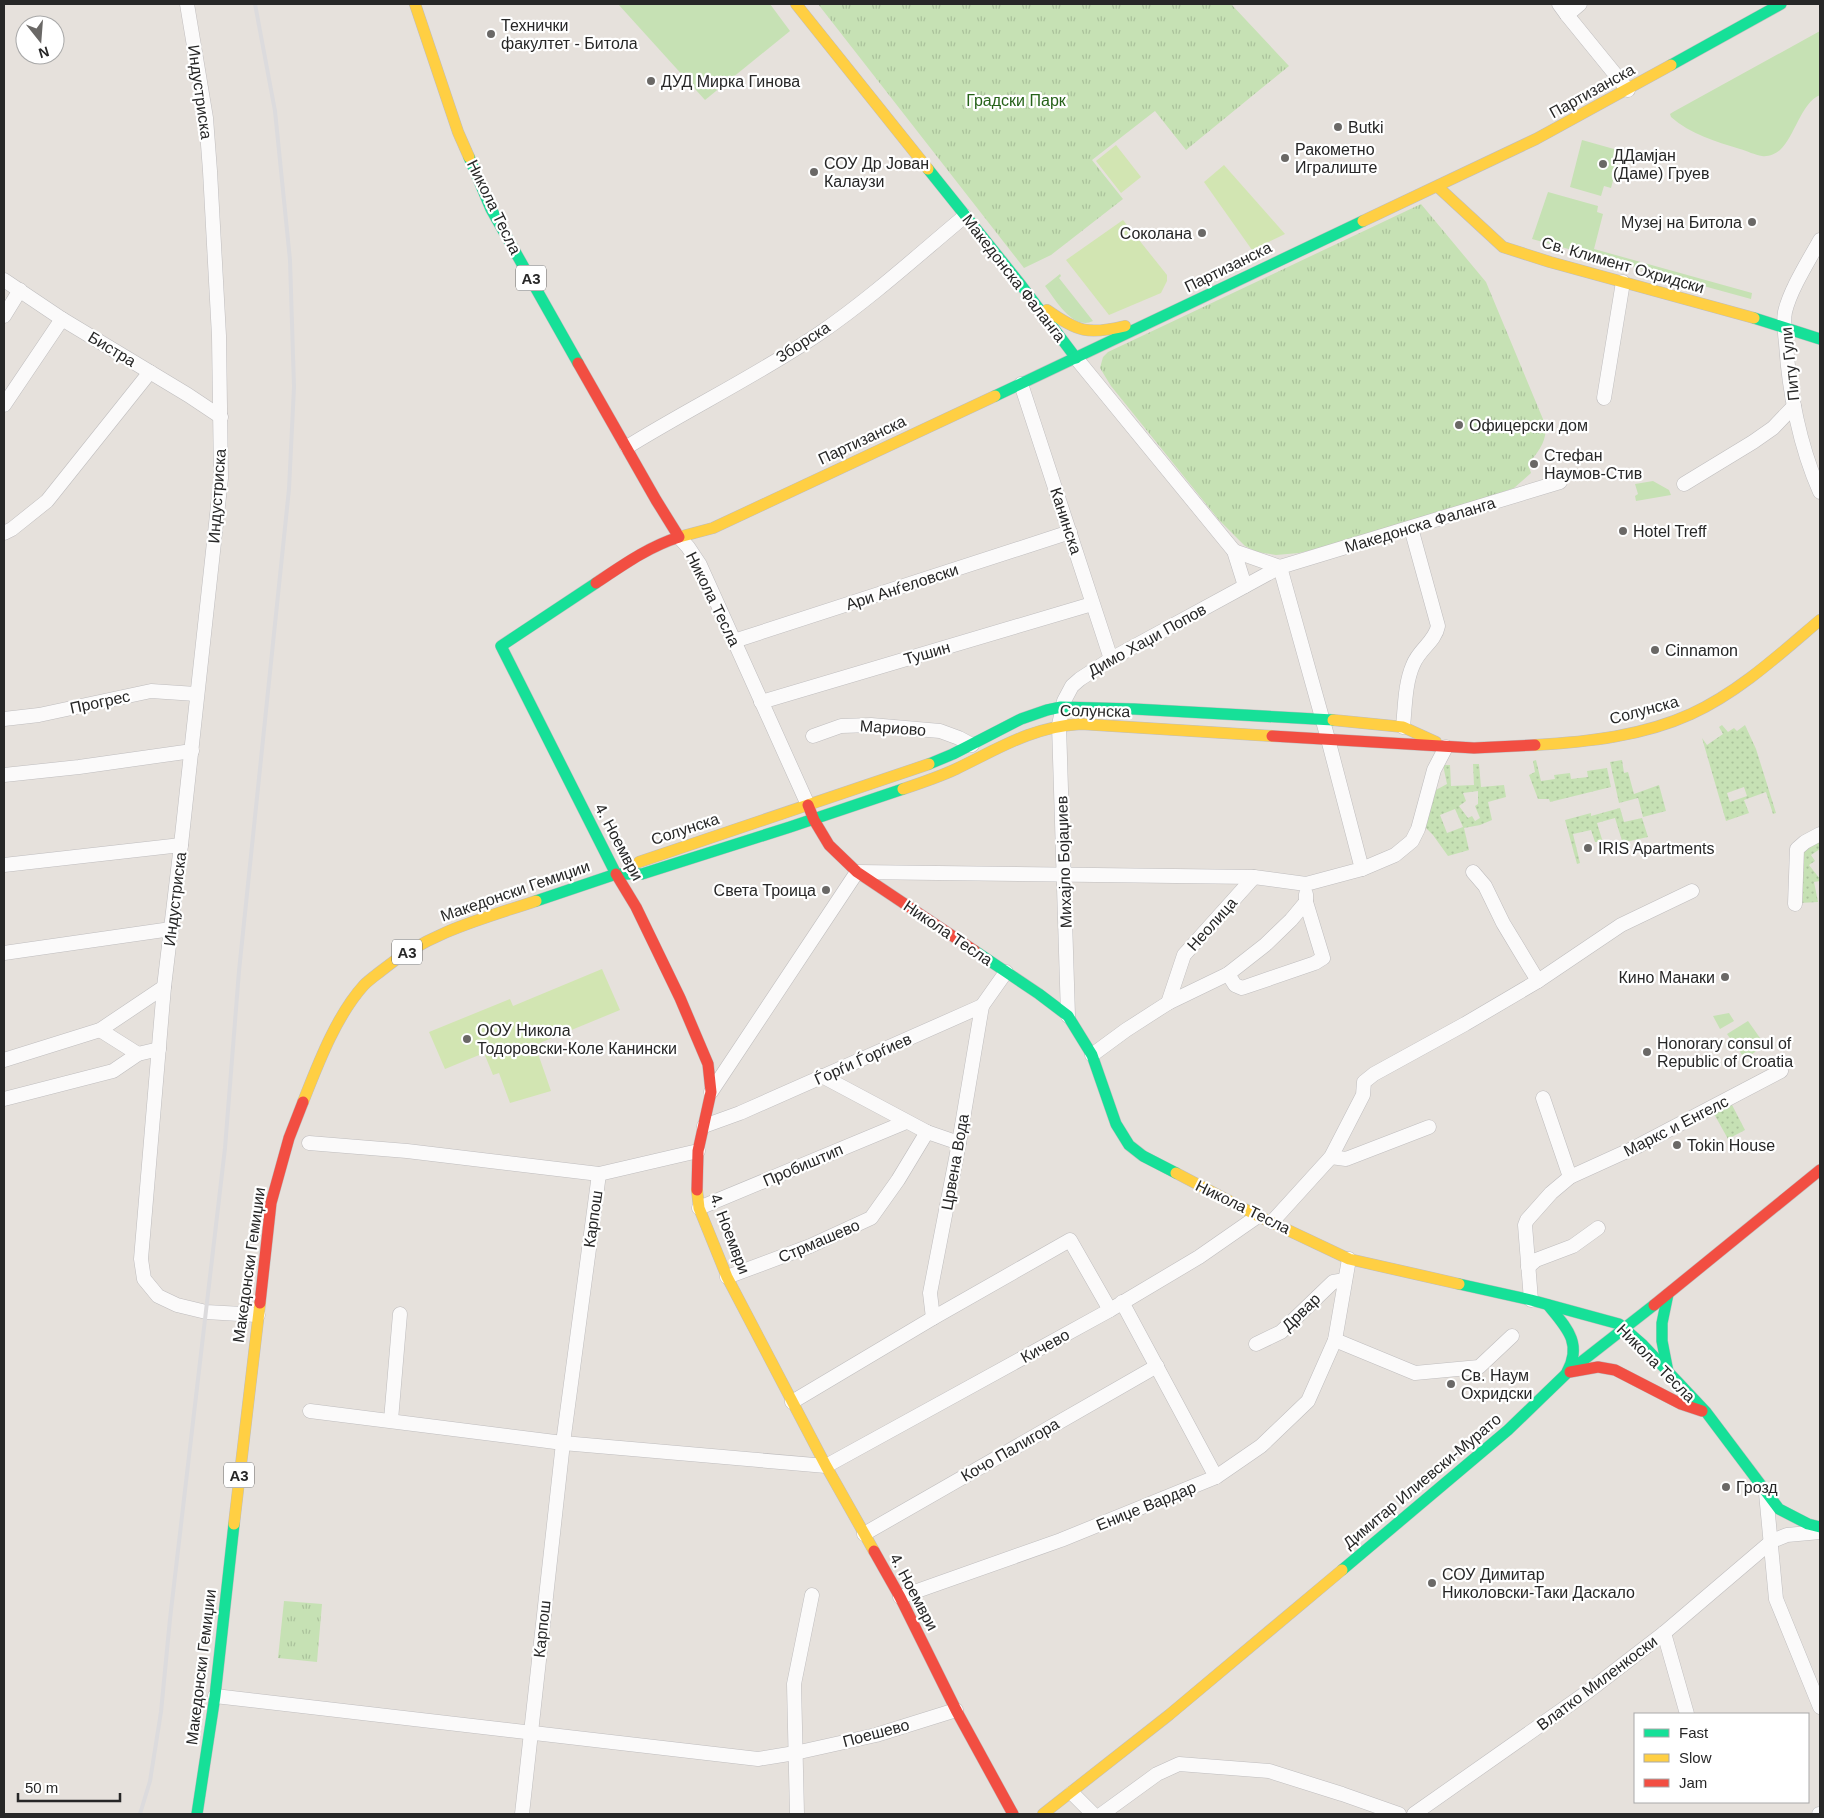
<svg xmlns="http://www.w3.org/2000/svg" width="1824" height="1818" viewBox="0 0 1824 1818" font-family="Arial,sans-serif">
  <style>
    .grass { fill: #c6e1b4 }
    .park { fill: url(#park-tufts) }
    .garden { fill: url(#garden-dots); fill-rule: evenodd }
    .pitch { fill: #d2e5b2 }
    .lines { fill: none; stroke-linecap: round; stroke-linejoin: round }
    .street-casing { stroke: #bfbdbe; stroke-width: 15 }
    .fast-casing { stroke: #bfbdbe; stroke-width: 12 }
    .slow-casing { stroke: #bfbdbe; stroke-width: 12 }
    .jam-casing { stroke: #bfbdbe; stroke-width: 12 }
    .street { stroke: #fbfafa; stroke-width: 14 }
    .fast { stroke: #16e098; stroke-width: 11 }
    .slow { stroke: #ffcf43; stroke-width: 11 }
    .jam { stroke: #f24e42; stroke-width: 11 }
    .rail { stroke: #dcdbdd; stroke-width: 4 }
    .poi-dot { fill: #6a6866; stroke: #fff; stroke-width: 2 }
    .labels { text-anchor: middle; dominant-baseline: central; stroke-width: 4.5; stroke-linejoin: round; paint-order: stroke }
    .shield { fill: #fff; stroke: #686868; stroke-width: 1 }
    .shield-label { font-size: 15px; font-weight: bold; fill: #272727 }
    .poi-label { font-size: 16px; fill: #272727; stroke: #fff; text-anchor: start }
    .street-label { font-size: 16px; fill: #272727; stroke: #fff }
    .park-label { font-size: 16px; fill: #266219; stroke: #fff }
  </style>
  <defs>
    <pattern id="park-tufts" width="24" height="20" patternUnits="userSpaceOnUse" patternTransform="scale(1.25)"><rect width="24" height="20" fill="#c6e1b4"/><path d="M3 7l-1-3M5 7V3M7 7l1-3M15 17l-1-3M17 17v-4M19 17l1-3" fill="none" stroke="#aac19b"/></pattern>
    <pattern id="garden-dots" width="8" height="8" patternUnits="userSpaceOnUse" patternTransform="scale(1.25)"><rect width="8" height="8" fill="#c6e1b4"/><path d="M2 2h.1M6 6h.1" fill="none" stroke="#aac19b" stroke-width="1.8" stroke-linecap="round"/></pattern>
  </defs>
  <rect width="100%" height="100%" fill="#e6e1dc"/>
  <g class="grass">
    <path d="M 618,4 L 770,4 L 790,31 L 705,100 Z"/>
    <path d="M 1820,31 L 1820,95 C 1801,103 1795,136 1780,150 C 1775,154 1768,157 1762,156 C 1755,155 1747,151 1740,149 C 1717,142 1690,134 1671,117 L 1670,114 L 1673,112 Z"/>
    <path d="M 1582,140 L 1621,151 L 1611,188 L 1604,186 L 1601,196 L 1570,187 Z"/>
    <path d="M 1548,192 L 1598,206 L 1597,212 L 1603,214 L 1594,249 L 1752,293 L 1751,299 L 1532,239 Z"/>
    <path d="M 1060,274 L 1061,276 L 1059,278 L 1093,321 C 1073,331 1055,299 1045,286 Z"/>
    <path d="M 1653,481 L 1669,490 L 1671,495 L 1636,501 L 1635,496 L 1638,494 L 1635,484 Z"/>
    <path d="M 1729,1013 L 1734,1021 L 1720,1029 L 1713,1016 Z"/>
    <path d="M 1748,1021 L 1765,1045 L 1745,1059 L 1727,1034 Z"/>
  </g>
  <g class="park">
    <path d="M 818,4 L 1231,4 L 1289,66 L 1186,150 L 1155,111 L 1092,160 L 1123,199 L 1051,255 L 1024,268 Z"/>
    <path d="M 1421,204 L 1486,282 L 1545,424 C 1548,441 1538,452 1528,464 L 1531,473 L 1514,488 L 1462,506 L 1350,541 L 1299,553 L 1276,555 L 1257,552 L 1245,546 L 1219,520 L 1111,386 L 1100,368 L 1103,357 L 1108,352 Z"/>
    <path d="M 284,1601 L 322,1604 L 317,1662 L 278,1658 Z"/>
  </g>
  <g class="garden">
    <path d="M 1722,725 L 1728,732 L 1734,728 L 1737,731 L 1745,725 L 1756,749 L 1776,813 L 1773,814 L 1766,792 L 1744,800 L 1749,813 L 1726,821 L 1702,738 L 1707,745 L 1723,734 L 1719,727 ZM 1744,787 L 1747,796 L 1730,802 L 1727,793 Z"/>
    <path d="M 1536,760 L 1541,781 L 1555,779 L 1554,775 L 1570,773 L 1571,779 L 1588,777 L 1587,771 L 1607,768 L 1611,787 L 1550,802 L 1549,799 L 1538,799 L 1529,775 L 1535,772 L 1533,761 Z"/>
    <path d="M 1622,760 L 1624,773 L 1628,772 L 1634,794 L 1659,785 L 1666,811 L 1643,817 L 1638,798 L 1619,803 L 1610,762 Z"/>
    <path d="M 1473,764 L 1479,764 L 1481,787 L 1504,785 L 1506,797 L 1488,802 L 1492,820 L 1480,825 L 1464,828 L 1469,850 L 1448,856 L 1433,835 L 1425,827 L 1434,791 L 1447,784 L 1443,765 L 1450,765 L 1451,786 L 1474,785 ZM 1478,791 L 1478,804 L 1475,806 L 1480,818 L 1475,821 L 1472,816 L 1468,818 L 1459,806 L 1466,801 L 1463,793 ZM 1455,809 L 1463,827 L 1447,833 L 1440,815 Z"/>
    <path d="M 1620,808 L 1624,822 L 1642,818 L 1648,837 L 1625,842 L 1626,847 L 1601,854 L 1598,842 L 1595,842 L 1591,830 L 1573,834 L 1580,863 L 1577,864 L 1565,820 L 1591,813 L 1591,816 ZM 1615,818 L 1623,844 L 1605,849 L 1597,823 Z"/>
    <path d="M 1820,839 L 1820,849 L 1811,855 L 1815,861 L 1809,865 L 1820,879 L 1820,881 L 1814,882 L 1818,902 L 1799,903 L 1801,851 Z"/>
    <path d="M 1731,1103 L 1745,1130 L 1728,1139 L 1713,1112 Z"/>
  </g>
  <g class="pitch">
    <path d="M 1116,145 L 1141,177 L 1121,193 L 1096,161 Z"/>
    <path d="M 1224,165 L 1285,234 L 1252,250 L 1204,182 Z"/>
    <path d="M 1123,220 L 1167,275 L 1167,281 L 1161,293 L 1109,315 L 1066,260 Z"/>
    <path d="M 602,969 L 620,1010 L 535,1045 L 551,1091 L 510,1103 L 499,1073 L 493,1075 L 484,1053 L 445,1069 L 429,1032 L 510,999 L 513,1006 Z"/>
  </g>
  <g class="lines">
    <g class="street-casing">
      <g id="street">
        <path d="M 187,4 L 206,118 L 210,171 L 219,336 L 221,478 L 181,845 L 164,987 L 141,1259 L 144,1279 L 158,1296 L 177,1305 L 206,1312 L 258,1315"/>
        <path d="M 1559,4 L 1567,15 L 1628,90"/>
        <path d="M 1567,15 L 1580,4"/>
        <path d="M 1820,240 C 1809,260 1790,290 1785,312 C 1783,322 1785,333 1786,343 C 1789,392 1800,447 1820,492"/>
        <path d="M 4,280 L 62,319 L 188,395 L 221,417"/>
        <path d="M 4,316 L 20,290"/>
        <path d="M 1076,358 L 1234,551 L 1245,586"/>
        <path d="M 1021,384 L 1111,659"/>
        <path d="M 1604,398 L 1623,282"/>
        <path d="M 4,405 L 62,319"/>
        <path d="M 627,447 C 690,408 758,375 820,333 C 871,298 917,256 965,216"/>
        <path d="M 1684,484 L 1753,442 L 1773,428 L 1794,406"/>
        <path d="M 4,533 L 12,529 L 47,501 L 150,372"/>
        <path d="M 679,537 L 688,547 L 700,565 L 808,805"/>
        <path d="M 734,641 L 1070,532"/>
        <path d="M 761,702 L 1092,604"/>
        <path d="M 4,719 L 39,715 L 151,691 L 196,694"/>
        <path d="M 1403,727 C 1405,707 1405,683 1413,665 C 1419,649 1435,642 1438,626 L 1411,528"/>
        <path d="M 813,736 L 841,726 L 871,725 L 940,731 L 959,738 L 972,745"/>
        <path d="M 4,775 L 79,767 L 192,751"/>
        <path d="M 4,865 L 181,845"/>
        <path d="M 1362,869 L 1395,855 L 1412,841 L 1418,829 L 1434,770 L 1446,747"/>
        <path d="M 1473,872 L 1485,886 L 1503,923 L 1538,981"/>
        <path d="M 1795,904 L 1797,849 L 1805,842 L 1820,834"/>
        <path d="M 4,953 L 171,929"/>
        <path d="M 1228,974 L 1235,985 L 1242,988 L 1315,963 L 1323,958 L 1306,902 L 1306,894"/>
        <path d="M 1168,1003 L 1184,955 L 1254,877"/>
        <path d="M 1068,1016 L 1059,725 L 1064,701 L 1072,686 L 1080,679 L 1111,659 L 1280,567 L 1560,482"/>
        <path d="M 100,1030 L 138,1054"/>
        <path d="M 1092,1055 L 1126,1030 L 1168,1003 L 1228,974 L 1265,945 L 1291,920 L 1306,902"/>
        <path d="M 4,1060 L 100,1030 L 164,987"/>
        <path d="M 822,1076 L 927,1132 L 959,1143"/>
        <path d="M 711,1092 L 857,872 L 1254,877 L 1306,884 L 1362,869 L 1328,739 L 1280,567 L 1234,551"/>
        <path d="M 1543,1098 L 1570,1177"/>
        <path d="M 4,1099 L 113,1071 L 138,1054 L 159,1049"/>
        <path d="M 704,1126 L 740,1113 L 982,1006 L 1006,972"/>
        <path d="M 309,1143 L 407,1151 L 599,1174 L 698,1151"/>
        <path d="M 1331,1157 L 1346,1159 L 1429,1127"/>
        <path d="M 699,1208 L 906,1122"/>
        <path d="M 1272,1222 L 1331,1157 L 1363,1095 L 1364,1082 L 1374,1074 L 1465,1024 L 1538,981 L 1621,925 L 1692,891"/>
        <path d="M 1528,1267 L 1536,1260 L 1573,1246 L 1598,1228"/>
        <path d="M 727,1277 L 810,1246 L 871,1218 L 898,1180 L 927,1132"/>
        <path d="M 1531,1300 L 1525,1225 L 1527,1220 L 1551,1193 L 1570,1177 L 1636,1147 L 1781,1071"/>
        <path d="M 1122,1302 L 1216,1477"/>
        <path d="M 933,1318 L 930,1293 L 959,1143 L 982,1006"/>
        <path d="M 1335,1340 L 1415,1373 L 1479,1367 L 1512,1336"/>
        <path d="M 1256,1344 L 1281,1332 L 1333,1282 L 1345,1280"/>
        <path d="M 792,1402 L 933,1318 L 1070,1240 L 1110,1310"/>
        <path d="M 310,1411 L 563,1443 L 826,1466 L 1110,1310 L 1199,1257 L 1258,1216"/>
        <path d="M 391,1420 L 400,1314"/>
        <path d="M 1766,1493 L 1776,1599 L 1820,1707"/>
        <path d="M 864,1534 L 1157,1366"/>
        <path d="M 900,1597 L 1061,1540 L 1216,1477 L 1261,1446 L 1308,1401 L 1335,1340 L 1349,1259"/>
        <path d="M 1664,1633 L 1687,1714"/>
        <path d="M 215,1696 L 758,1759 L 795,1753 L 876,1735 L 956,1710"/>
        <path d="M 1072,1793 L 1093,1814"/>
        <path d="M 522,1814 L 563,1443 L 599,1174"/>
        <path d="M 797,1814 L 794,1684 L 812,1595"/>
        <path d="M 1102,1814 L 1157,1774 L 1179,1764 L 1269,1771 L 1342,1794 L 1399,1814"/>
        <path d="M 1414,1814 L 1586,1693 L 1664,1633 L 1772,1541 L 1787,1535 L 1820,1532"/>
        <path d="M 1819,1814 L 1820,1814"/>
      </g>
    </g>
    <g class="fast-casing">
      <g id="fast">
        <path d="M 1671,65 L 1781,4"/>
        <path d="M 469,157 L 491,209 L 578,363"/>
        <path d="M 928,169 L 1021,285 L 1076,358"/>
        <path d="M 1754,318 L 1820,339"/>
        <path d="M 995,396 L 1363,221"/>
        <path d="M 929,764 L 953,754 L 1021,719 L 1047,710 L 1061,707 L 1134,709 L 1333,720"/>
        <path d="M 616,874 L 642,874 L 790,827 L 903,789"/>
        <path d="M 536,901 L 616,874 L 501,646 L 596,583"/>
        <path d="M 975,951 L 1039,994 L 1068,1016 L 1092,1055 L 1116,1124 L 1129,1145 L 1143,1156 L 1176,1173"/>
        <path d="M 1459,1284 L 1531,1300 L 1619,1324 L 1643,1345 L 1706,1412 L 1779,1509 L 1808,1524 L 1820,1527"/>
        <path d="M 1668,1294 L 1662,1323 L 1662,1341 L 1668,1372"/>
        <path d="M 1548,1305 C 1566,1327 1583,1343 1567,1372"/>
        <path d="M 1342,1570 L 1508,1430 L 1567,1373 L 1654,1305"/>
        <path d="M 197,1814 L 215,1696 L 234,1524"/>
      </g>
    </g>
    <g class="slow-casing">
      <g id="slow">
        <path d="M 415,4 L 458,132 L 469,157"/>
        <path d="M 796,4 L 928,169"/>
        <path d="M 1438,187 L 1503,247 L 1550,262 L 1754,318"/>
        <path d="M 1363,221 L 1536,139 L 1671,65"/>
        <path d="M 1047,310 C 1078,332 1088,335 1125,326"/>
        <path d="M 679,537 L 713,528 L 995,396"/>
        <path d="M 1333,720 L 1403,727 L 1436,742"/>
        <path d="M 1535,745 C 1587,742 1643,736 1691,714 C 1739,692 1780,654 1820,620"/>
        <path d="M 903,789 C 921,783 939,777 956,769 C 1000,748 1031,727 1081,724 L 1272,736"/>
        <path d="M 639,862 L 929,764"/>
        <path d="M 303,1102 C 318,1064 336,1016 364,985 C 369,980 376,975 381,971 C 427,933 481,919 536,901"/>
        <path d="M 1176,1173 L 1258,1216 L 1349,1259 L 1459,1284"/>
        <path d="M 697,1190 L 699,1208 L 727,1277 L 826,1466 L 874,1551"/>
        <path d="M 234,1524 L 260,1303"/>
        <path d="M 1043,1814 L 1169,1715 L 1342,1570"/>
      </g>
    </g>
    <g class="jam-casing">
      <g id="jam">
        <path d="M 578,363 L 656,500 L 679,537 C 648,547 623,565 596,583"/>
        <path d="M 1272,736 L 1474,748 L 1535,745"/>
        <path d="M 808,805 L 814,820 L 829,845 L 857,872 L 975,951"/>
        <path d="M 616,874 L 636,907 L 680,998 L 708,1064 L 711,1092 L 698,1151 L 697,1190"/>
        <path d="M 260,1303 L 271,1203 L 289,1138 L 303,1102"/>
        <path d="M 1654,1305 L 1820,1170"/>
        <path d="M 1570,1372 L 1598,1367 L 1615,1370 L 1681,1404 L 1702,1411"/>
        <path d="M 874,1551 L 900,1597 L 956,1710 L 1013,1814"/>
      </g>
    </g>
    <use href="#street" class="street"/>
    <use href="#fast" class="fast"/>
    <use href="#slow" class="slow"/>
    <use href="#jam" class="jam"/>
    <path class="rail" d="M 140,1814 L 150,1781 L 161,1712 L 170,1619 L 225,1148 L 239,971 L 289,489 L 294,387 L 290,260 L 275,111 L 255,4"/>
  </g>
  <g class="poi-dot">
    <circle cx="491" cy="34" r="5"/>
    <circle cx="651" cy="81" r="5"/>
    <circle cx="1338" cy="127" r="5"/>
    <circle cx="1285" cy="158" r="5"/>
    <circle cx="1603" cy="164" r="5"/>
    <circle cx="814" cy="172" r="5"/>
    <circle cx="1752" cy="222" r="5"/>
    <circle cx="1202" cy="233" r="5"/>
    <circle cx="1459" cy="425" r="5"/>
    <circle cx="1534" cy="464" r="5"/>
    <circle cx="1623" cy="531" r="5"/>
    <circle cx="1655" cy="650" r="5"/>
    <circle cx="1588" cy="848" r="5"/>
    <circle cx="826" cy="890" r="5"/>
    <circle cx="1725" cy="977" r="5"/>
    <circle cx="467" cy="1039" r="5"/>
    <circle cx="1647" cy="1052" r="5"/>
    <circle cx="1677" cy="1145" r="5"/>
    <circle cx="1451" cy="1384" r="5"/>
    <circle cx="1726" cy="1487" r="5"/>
    <circle cx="1432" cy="1583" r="5"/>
  </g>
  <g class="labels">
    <g class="shield">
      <rect x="516" y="265.5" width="30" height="25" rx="4"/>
      <rect x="392" y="939.5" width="30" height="25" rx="4"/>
      <rect x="224" y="1462.5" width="30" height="25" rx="4"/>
    </g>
    <g class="shield-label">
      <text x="531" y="278">A3</text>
      <text x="407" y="952">A3</text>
      <text x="239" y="1475">A3</text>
    </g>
    <g class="poi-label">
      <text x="501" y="25">Технички<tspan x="501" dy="18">факултет - Битола</tspan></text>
      <text x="661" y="81">ДУД Мирка Гинова</text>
      <text x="1348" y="127">Butki</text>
      <text x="1295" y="149">Ракометно<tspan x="1295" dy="18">Игралиште</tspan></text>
      <text x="1613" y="155">ДДамјан<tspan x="1613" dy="18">(Даме) Груев</tspan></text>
      <text x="824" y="163">СОУ Др Јован<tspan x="824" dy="18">Калаузи</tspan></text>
      <text x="1742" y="222" text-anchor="end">Музеј на Битола</text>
      <text x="1192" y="233" text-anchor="end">Соколана</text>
      <text x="1469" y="425">Офицерски дом</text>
      <text x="1544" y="455">Стефан<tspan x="1544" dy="18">Наумов-Стив</tspan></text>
      <text x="1633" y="531">Hotel Treff</text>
      <text x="1665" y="650">Cinnamon</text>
      <text x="1598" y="848">IRIS Apartments</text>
      <text x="816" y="890" text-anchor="end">Света Троица</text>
      <text x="1715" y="977" text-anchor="end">Кино Манаки</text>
      <text x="477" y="1030">ООУ Никола<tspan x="477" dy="18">Тодоровски-Коле Канински</tspan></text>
      <text x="1657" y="1043">Honorary consul of<tspan x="1657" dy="18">Republic of Croatia</tspan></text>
      <text x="1687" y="1145">Tokin House</text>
      <text x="1461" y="1375">Св. Наум<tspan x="1461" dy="18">Охридски</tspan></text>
      <text x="1736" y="1487">Грозд</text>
      <text x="1442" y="1574">СОУ Димитар<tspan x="1442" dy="18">Николовски-Таки Даскало</tspan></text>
    </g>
    <g class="street-label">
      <text transform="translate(1592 91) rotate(-29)">Партизанска</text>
      <text transform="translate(200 92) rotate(82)">Индустриска</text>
      <text transform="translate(494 207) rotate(64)">Никола Тесла</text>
      <text transform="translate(1623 265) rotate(16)">Св. Климент Охридски</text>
      <text transform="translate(1228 267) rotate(-26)">Партизанска</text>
      <text transform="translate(1014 278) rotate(52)">Македонска Фаланга</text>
      <text transform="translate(803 342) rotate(-33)">Зборска</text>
      <text transform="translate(112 349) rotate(31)">Бистра</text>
      <text transform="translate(1790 364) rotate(-96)">Питу Гули</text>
      <text transform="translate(862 440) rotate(-25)">Партизанска</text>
      <text transform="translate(217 496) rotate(-86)">Индустриска</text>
      <text transform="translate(1066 521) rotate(72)">Канинска</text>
      <text transform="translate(1420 525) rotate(-17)">Македонска Фаланга</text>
      <text transform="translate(902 587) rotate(-18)">Ари Анѓеловски</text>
      <text transform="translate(713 599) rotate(64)">Никола Тесла</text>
      <text transform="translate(1147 640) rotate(-29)">Димо Хаџи Попов</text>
      <text transform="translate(927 653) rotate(-16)">Тушин</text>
      <text transform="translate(100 702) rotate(-12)">Прогрес</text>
      <text transform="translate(1644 710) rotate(-15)">Солунска</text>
      <text transform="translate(1095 711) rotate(1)">Солунска</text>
      <text transform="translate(893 728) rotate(4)">Мариово</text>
      <text transform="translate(685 829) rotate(-18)">Солунска</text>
      <text transform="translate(619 842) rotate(62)">4. Ноември</text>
      <text transform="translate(1064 862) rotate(-92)">Михајло Бојаџиев</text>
      <text transform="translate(515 891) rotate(-19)">Македонски Гемиџии</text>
      <text transform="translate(175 899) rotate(-83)">Индустриска</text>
      <text transform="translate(1212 924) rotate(-48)">Неолица</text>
      <text transform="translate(948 933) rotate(34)">Никола Тесла</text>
      <text transform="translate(863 1059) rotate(-24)">Ѓорѓи Ѓорѓиев</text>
      <text transform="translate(1676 1126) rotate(-27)">Маркс и Енгелс</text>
      <text transform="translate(955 1162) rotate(-80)">Црвена Вода</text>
      <text transform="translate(803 1165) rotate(-23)">Пробиштип</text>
      <text transform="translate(1243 1207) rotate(26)">Никола Тесла</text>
      <text transform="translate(593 1219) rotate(-82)">Карпош</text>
      <text transform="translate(730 1234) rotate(69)">4. Ноември</text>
      <text transform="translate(819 1241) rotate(-23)">Стрмашево</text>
      <text transform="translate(249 1265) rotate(-82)">Македонски Гемиџии</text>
      <text transform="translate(1301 1312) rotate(-44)">Дрвар</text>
      <text transform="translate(1045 1346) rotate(-29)">Кичево</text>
      <text transform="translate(1656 1363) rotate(45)">Никола Тесла</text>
      <text transform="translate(1010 1450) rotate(-30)">Кочо Палигора</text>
      <text transform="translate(1422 1481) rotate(-40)">Димитар Илиевски-Мурато</text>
      <text transform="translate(1146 1506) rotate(-22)">Ениџе Вардар</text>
      <text transform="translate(914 1592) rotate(62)">4. Ноември</text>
      <text transform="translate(542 1629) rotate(-84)">Карпош</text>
      <text transform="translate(201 1667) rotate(-83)">Македонски Гемиџии</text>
      <text transform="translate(1597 1683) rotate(-37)">Влатко Миленкоски</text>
      <text transform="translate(876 1733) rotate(-15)">Поешево</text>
    </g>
    <g class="park-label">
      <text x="1016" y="100">Градски Парк</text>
    </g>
  </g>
  <rect width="1824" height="1818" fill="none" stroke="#272727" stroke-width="10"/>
  <rect x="1634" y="1713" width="175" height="90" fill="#ffffff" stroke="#a9a9a9"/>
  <rect x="1644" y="1729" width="25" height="8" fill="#16e098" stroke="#a9a9a9"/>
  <text x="1679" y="1738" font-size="15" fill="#272727">Fast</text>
  <rect x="1644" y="1754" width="25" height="8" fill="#ffcf43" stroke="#a9a9a9"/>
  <text x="1679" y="1763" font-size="15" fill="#272727">Slow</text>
  <rect x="1644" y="1779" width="25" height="8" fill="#f24e42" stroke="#a9a9a9"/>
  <text x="1679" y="1788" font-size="15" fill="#272727">Jam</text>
  <g transform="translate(40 40) rotate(163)"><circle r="24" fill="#ffffff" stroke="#a9a9a9"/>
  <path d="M0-4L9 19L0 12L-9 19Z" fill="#6a6866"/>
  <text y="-8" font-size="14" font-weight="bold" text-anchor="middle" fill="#272727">N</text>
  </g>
  <path d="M18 1793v8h102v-8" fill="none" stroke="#272727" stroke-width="2.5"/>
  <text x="25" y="1793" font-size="15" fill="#272727" stroke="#ffffff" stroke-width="4" paint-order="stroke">50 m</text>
</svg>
